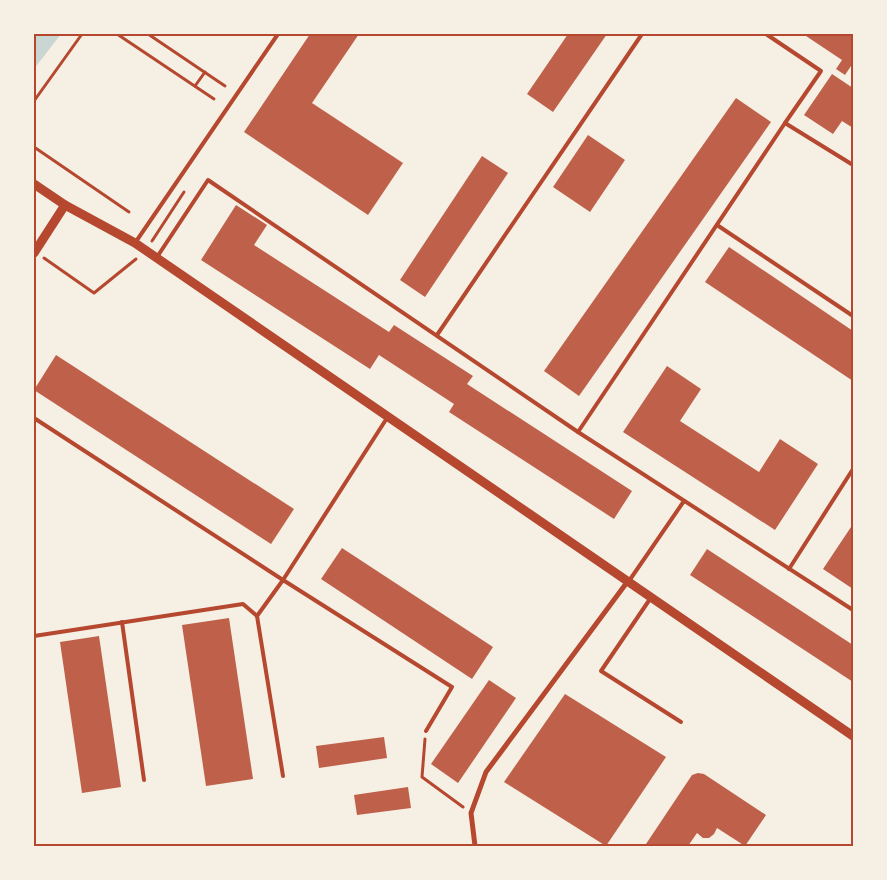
<svg xmlns="http://www.w3.org/2000/svg" width="887" height="880" viewBox="0 0 887 880" font-family="Manrope,sans-serif">
  <style>
    .water { fill: #c9d6d2 }
    .building { fill: #bf614a }
    .lines { fill: none; stroke-linecap: round; stroke-linejoin: round }
    .path { stroke: #b5482f; stroke-width: 3 }
    .service { stroke: #b5482f; stroke-width: 4 }
    .minor { stroke: #b5482f; stroke-width: 5 }
    .tertiary { stroke: #b5482f; stroke-width: 9 }
    .neatline { fill: none; stroke: #b5482f; stroke-width: 2 }
  </style>
  <rect width="100%" height="100%" fill="#f6efe4"/>
  <path class="water" d="M 34,34 L 61,34 L 34,69 Z"/>
  <g class="building">
    <path d="M 310,34 L 359,34 L 312,103 L 403,163 L 368,215 L 244,132 Z"/>
    <path d="M 568,34 L 607,34 L 553,112 L 527,94 Z"/>
    <path d="M 803,34 L 853,34 L 853,63 L 845,75 L 836,69 L 842,60 Z"/>
    <path d="M 832,74 L 853,88 L 853,128 L 842,121 L 833,134 L 804,115 Z"/>
    <path d="M 736,98 L 771,122 L 579,396 L 544,371 Z"/>
    <path d="M 588,135 L 625,160 L 590,212 L 553,187 Z"/>
    <path d="M 482,156 L 508,173 L 425,297 L 400,280 Z"/>
    <path d="M 236,205 L 267,225 L 254,245 L 389,332 L 394,325 L 473,376 L 467,384 L 632,491 L 614,519 L 449,412 L 454,404 L 379,355 L 370,369 L 201,260 Z"/>
    <path d="M 729,247 L 853,331 L 853,381 L 705,282 Z"/>
    <path d="M 56,355 L 294,509 L 271,544 L 34,390 Z"/>
    <path d="M 667,366 L 701,389 L 680,421 L 759,472 L 780,439 L 818,464 L 775,530 L 623,432 Z"/>
    <path d="M 853,524 L 853,589 L 823,569 Z"/>
    <path d="M 342,548 L 493,647 L 472,679 L 321,579 Z"/>
    <path d="M 707,549 L 853,645 L 853,682 L 690,575 Z"/>
    <path d="M 229,618 L 253,779 L 206,786 L 182,625 Z"/>
    <path d="M 99,636 L 121,787 L 82,793 L 60,642 Z"/>
    <path d="M 489,680 L 516,698 L 458,783 L 431,764 Z"/>
    <path d="M 565,694 L 666,757 L 606,846 L 504,782 Z"/>
    <path d="M 384,737 L 387,758 L 319,768 L 316,746 Z"/>
    <path d="M 698,773 L 704,774 L 766,815 L 745,846 L 717,828 L 714,834 L 709,838 L 703,838 L 697,833 L 688,846 L 650,846 L 646,844 L 692,775 Z"/>
    <path d="M 408,787 L 411,808 L 357,815 L 354,795 Z"/>
  </g>
  <g class="lines">
    <g class="path">
      <path d="M 117,34 L 214,99"/>
      <path d="M 148,34 L 225,86"/>
      <path d="M 195,86 L 205,72"/>
      <path d="M 34,101 L 82,34"/>
      <path d="M 34,147 L 129,212"/>
      <path d="M 152,241 L 184,192"/>
      <path d="M 44,258 L 94,293 L 136,259"/>
      <path d="M 425,739 L 422,777 L 463,807"/>
    </g>
    <g class="service">
      <path d="M 766,34 L 821,71 L 785,123 L 853,165"/>
      <path d="M 717,225 L 853,316"/>
      <path d="M 135,243 L 278,34"/>
      <path d="M 157,257 L 208,180 L 578,432 L 853,610"/>
      <path d="M 437,335 L 642,34"/>
      <path d="M 34,418 L 283,580 L 387,418"/>
      <path d="M 578,432 L 785,123"/>
      <path d="M 789,569 L 853,469"/>
      <path d="M 629,581 L 684,501"/>
      <path d="M 650,599 L 601,671 L 681,722"/>
      <path d="M 122,622 L 144,780"/>
      <path d="M 34,636 L 243,604 L 257,616"/>
      <path d="M 283,776 L 257,616 L 283,580 L 452,687 L 426,731"/>
    </g>
    <path class="minor" d="M 475,846 L 471,813 L 486,772 L 628,581"/>
    <g class="tertiary">
      <path d="M 34,184 L 65,205 L 135,243 L 853,736"/>
      <path d="M 34,253 L 65,205"/>
    </g>
  </g>
  <rect width="887" height="880" fill="none" stroke="#f6efe4" stroke-width="70"/>
  <rect x="35" y="35" width="817" height="810" class="neatline"/>
</svg>
